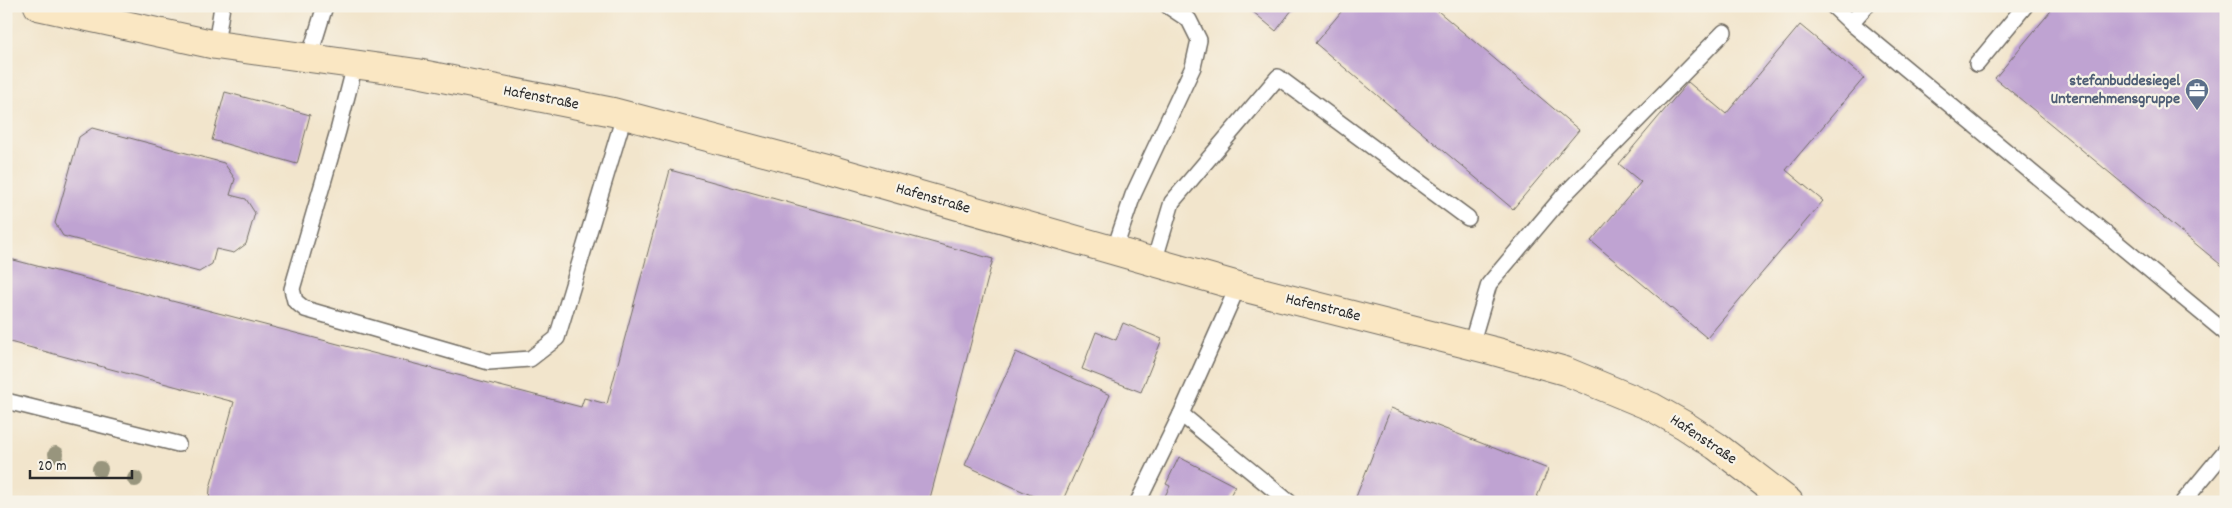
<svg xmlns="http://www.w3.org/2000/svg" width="2232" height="508" viewBox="0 0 2232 508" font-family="Dekko,sans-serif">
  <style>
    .building { fill: #bfa3d2 }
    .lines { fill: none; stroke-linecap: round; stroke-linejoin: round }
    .lane-casing { stroke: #716c63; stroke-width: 18 }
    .secondary-casing { stroke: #716c63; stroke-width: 30 }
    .lane { stroke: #fff; stroke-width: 15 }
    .secondary { stroke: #fae7c3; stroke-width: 28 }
    .tree { fill: #98957d }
    .labels { text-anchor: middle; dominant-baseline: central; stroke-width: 4.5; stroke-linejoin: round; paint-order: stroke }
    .service-label { font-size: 16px; font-weight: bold; fill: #4e5e75; stroke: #f7f3e8; text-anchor: end }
    .street-label { font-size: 16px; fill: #2b2b2b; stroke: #f7f3e8 }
  </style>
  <rect width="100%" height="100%" fill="#f7f3e8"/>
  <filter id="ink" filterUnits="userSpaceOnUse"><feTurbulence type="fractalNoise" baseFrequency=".02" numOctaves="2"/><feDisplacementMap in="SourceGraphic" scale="10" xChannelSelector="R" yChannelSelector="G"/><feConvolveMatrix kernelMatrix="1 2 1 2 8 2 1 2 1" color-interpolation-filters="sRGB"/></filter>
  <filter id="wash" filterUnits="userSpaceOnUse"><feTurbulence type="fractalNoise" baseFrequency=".0096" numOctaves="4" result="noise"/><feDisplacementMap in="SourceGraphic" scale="20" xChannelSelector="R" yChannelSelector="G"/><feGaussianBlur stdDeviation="1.12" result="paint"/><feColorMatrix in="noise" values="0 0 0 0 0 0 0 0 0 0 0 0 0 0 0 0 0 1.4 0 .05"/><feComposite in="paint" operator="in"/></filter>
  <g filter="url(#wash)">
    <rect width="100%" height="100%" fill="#f2e5cc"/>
    <g id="blocks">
      <g class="building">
        <path d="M 1246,6 L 1295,6 L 1276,31 Z"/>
        <path d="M 1346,6 L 1432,6 L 1579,130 L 1513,209 L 1315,43 Z"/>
        <path d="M 2055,6 L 2226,6 L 2226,269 L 1995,78 Z"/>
        <path d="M 1800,25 L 1864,78 L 1786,170 L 1823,201 L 1707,338 L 1591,241 L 1641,182 L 1619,164 L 1688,82 L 1726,114 Z"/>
        <path d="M 225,92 L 310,115 L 297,164 L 212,140 Z"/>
        <path d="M 92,128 L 224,163 L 235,179 L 230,195 L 246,199 L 255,213 L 246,244 L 234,253 L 216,249 L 212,264 L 199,272 L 63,236 L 55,223 L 79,137 Z"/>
        <path d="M 670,170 L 993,259 L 929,502 L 209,502 L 210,488 L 234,402 L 6,341 L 6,258 L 581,407 L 584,398 L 607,404 Z"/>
        <path d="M 1123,323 L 1162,339 L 1141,392 L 1082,369 L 1096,332 L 1116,340 Z"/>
        <path d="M 1016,352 L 1110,395 L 1062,502 L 1046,502 L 965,465 Z"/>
        <path d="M 1391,408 L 1548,469 L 1535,502 L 1354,502 Z"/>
        <path d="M 1179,457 L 1235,486 L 1227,502 L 1162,502 L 1170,486 L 1166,484 Z"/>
      </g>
    </g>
  </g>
  <g filter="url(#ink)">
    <use href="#blocks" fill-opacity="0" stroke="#716c63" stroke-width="1"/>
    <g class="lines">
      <g class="lane-casing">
        <g id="lane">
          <path d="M 1833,6 L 1851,23 L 1866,6"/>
          <path d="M 1851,23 L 2226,333"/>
          <path d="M 216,45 L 222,6"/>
          <path d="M 309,58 L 325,6"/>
          <path d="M 1977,64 L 2025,6"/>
          <path d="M 355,65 L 338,131 L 292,289 L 295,301 L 305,309 L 489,362 L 530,359 L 557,338 L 624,116"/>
          <path d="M 1114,251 L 1133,195 L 1193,67 L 1199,40 L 1189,20 L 1168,6"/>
          <path d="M 1154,262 L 1172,202 L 1278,77 L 1468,218"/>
          <path d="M 1238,286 L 1181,414 L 1289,502"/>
          <path d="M 1471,345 L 1489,284 L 1564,195 L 1724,32"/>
          <path d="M 6,401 L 178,444"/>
          <path d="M 1138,502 L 1181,414"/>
          <path d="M 2183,502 L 2226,450"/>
        </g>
      </g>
      <g class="secondary-casing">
        <path id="secondary" d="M 38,6 L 216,45 L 417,73 L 613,112 L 829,169 L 1238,286 L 1494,351 L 1565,371 L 1652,407 L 1684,425 L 1716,446 L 1789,502"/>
      </g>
      <use href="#lane" class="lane"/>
      <use href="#secondary" class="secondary"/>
    </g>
    <g class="tree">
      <circle cx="56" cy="454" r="8"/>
      <circle cx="100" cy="469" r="8"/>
      <circle cx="135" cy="479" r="8"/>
    </g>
  </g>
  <defs>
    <g id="office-pin" transform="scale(1.25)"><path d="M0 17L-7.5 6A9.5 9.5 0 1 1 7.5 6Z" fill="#5c6f8a" stroke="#f7f3e8"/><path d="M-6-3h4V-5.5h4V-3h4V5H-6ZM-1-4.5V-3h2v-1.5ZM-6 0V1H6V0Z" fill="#fff"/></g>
  </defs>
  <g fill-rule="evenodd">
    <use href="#office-pin" x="2197" y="90"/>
  </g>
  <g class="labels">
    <g class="service-label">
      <text x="2180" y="81">stefanbuddesiegel<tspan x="2180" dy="18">Unternehmensgruppe</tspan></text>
    </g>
    <g class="street-label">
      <text transform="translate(541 98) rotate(11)">Hafenstraße</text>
      <text transform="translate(933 199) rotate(16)">Hafenstraße</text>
      <text transform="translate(1323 308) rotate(14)">Hafenstraße</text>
      <text transform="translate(1703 440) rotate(34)">Hafenstraße</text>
    </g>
  </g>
  <rect width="2232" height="508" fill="none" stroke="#f7f3e8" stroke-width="25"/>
  <path d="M30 470v8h102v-8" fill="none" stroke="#2b2b2b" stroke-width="2.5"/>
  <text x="38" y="470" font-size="15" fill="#2b2b2b" stroke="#f7f3e8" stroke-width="4" paint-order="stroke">20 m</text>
</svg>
